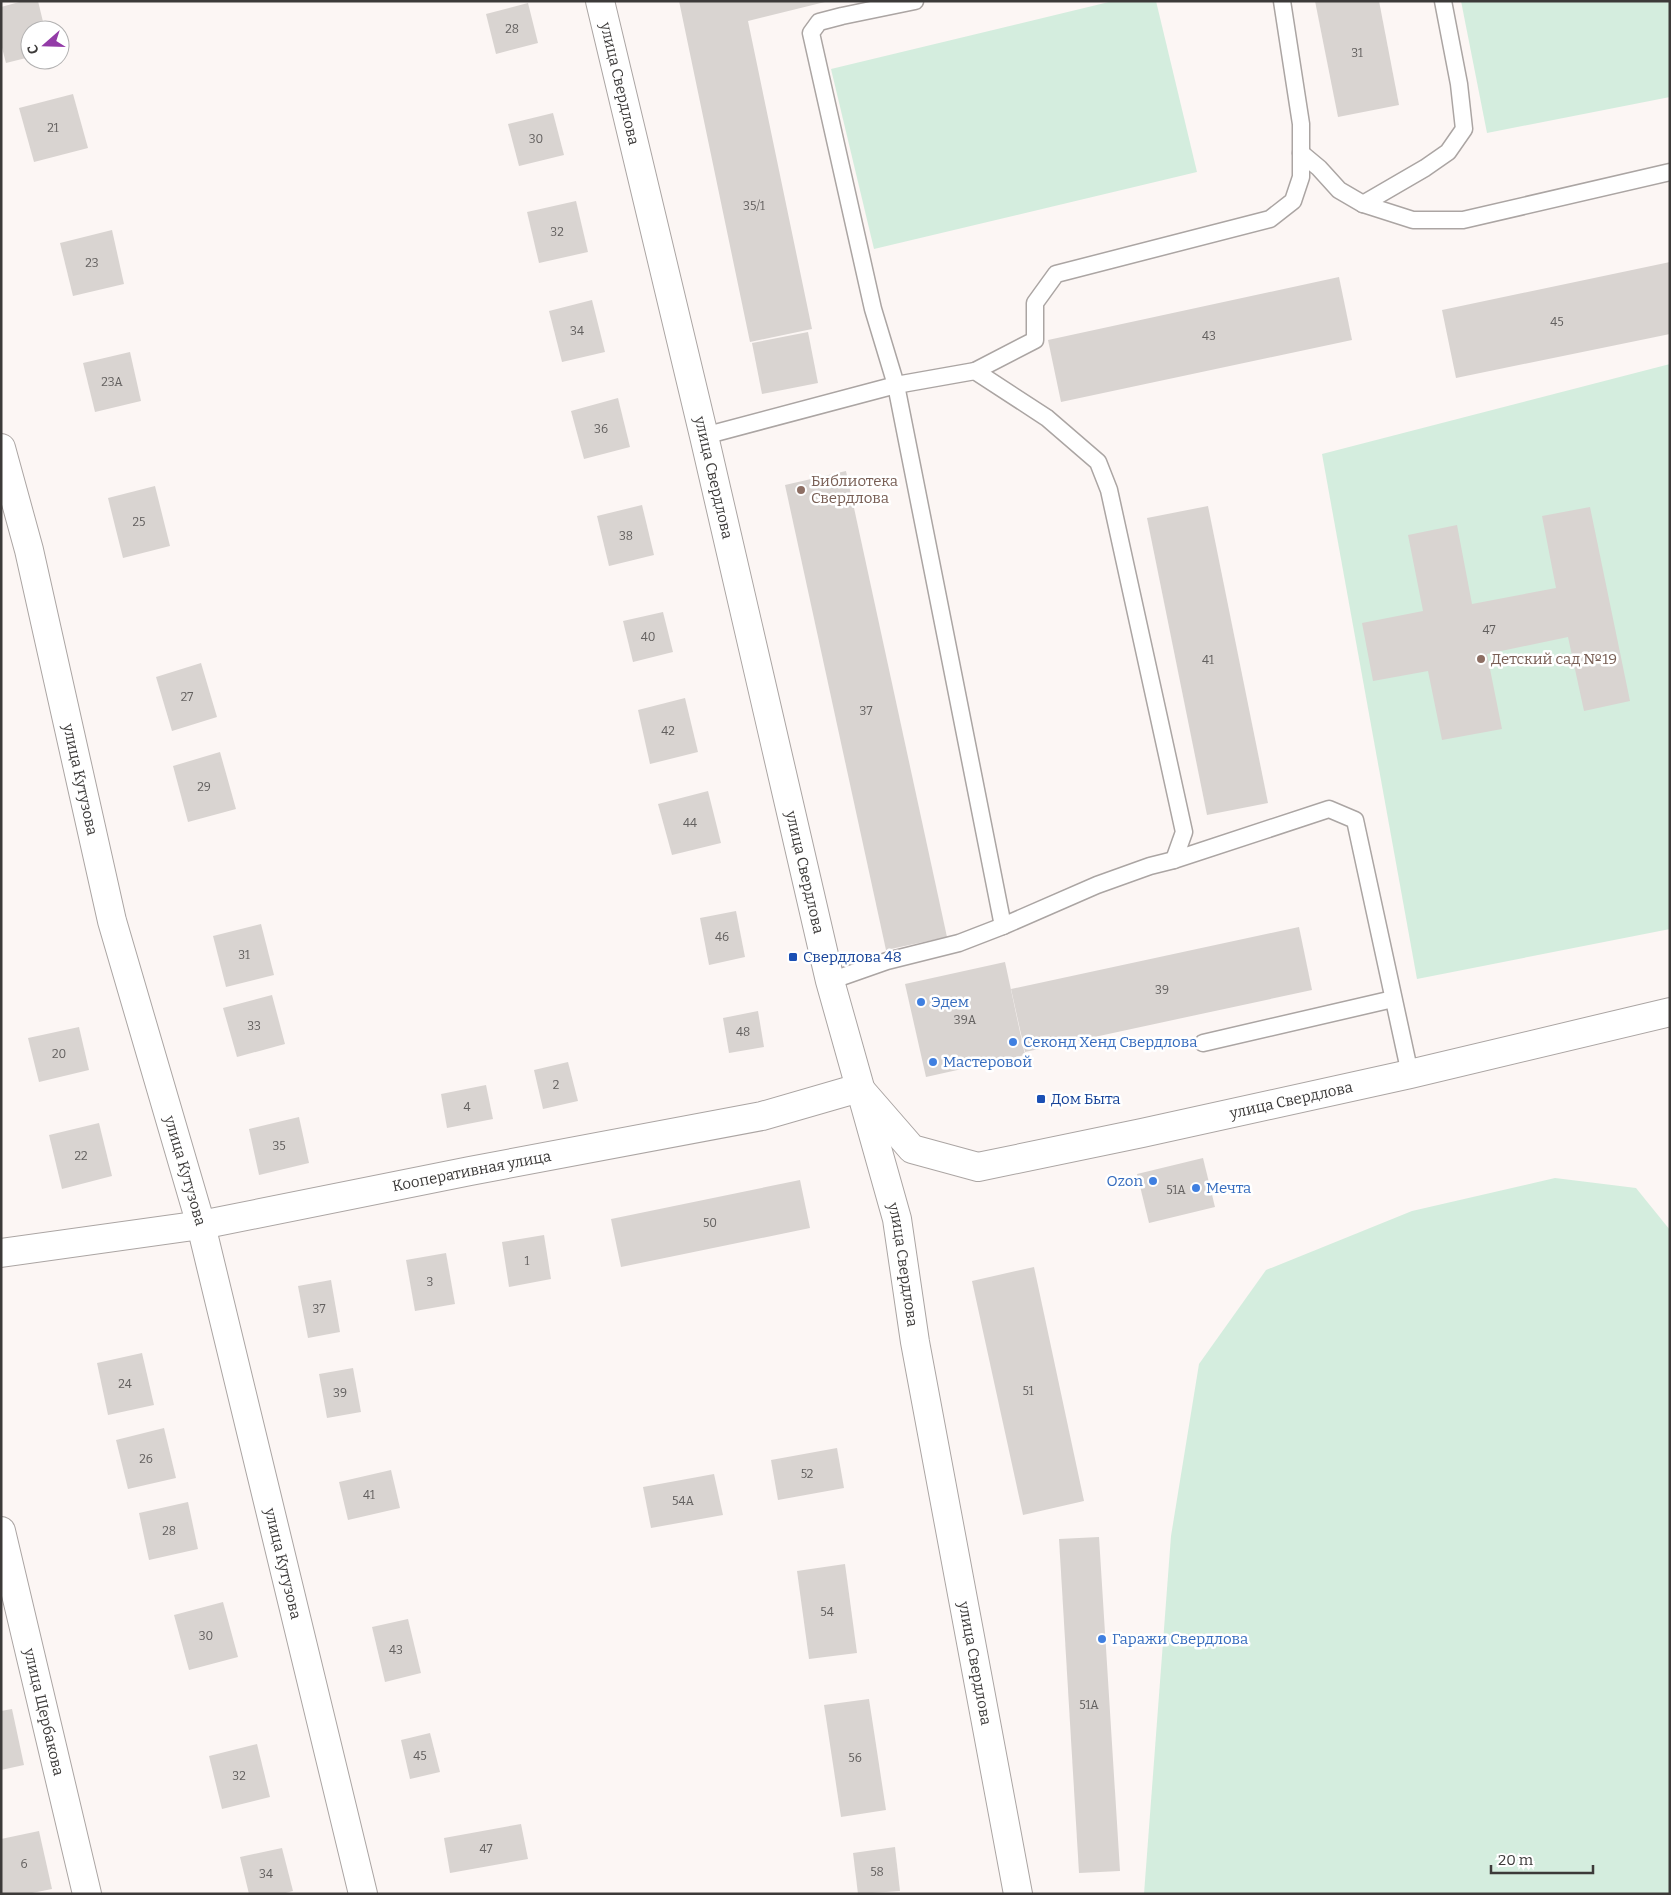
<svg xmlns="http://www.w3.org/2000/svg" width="1671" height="1895" viewBox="0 0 1671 1895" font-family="Bitter,serif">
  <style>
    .green { fill: #d4edde }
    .building { fill: #d9d4d1 }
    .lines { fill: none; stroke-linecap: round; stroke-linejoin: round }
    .service-casing { stroke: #aba5a3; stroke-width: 19 }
    .minor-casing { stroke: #aba5a3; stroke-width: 30 }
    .service { stroke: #fff; stroke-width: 16 }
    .minor { stroke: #fff; stroke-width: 28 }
    .education-dot { fill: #8d6e63; stroke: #fff; stroke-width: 2 }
    .transit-dot { fill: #1a4fb4; stroke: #fff; stroke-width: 2 }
    .shop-dot { fill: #3f7fe0; stroke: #fff; stroke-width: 2 }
    .labels { text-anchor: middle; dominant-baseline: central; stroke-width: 5; stroke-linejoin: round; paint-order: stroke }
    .number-label { font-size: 12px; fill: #63605f }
    .street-label { font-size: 15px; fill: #3c3a39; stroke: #fff }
    .education-label { font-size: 15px; fill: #785e54; stroke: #fff; text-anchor: start }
    .transit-label { font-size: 15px; fill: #164399; stroke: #fff; text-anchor: start }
    .shop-label { font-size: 15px; fill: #366cbe; stroke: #fff; text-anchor: start }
  </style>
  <rect width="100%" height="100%" fill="#fcf6f4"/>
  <g class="green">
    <path d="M 1113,1 L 1156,1 L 1197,172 L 874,249 L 831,69 Z"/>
    <path d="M 1461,1 L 1670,1 L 1670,97 L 1487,133 Z"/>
    <path d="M 1670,364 L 1670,929 L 1417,979 L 1322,454 Z"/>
    <path d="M 1555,1178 L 1636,1188 L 1670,1230 L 1670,1894 L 1144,1894 L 1171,1536 L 1199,1364 L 1266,1270 L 1412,1211 Z"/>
  </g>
  <g class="building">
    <path d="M 23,1 L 38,1 L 45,30 L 30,30 L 30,57 L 6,63 L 1,44 L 1,7 Z"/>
    <path d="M 679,1 L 829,1 L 748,21 L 812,329 L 750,342 Z"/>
    <path d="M 1315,1 L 1379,1 L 1399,105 L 1338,117 Z"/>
    <path d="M 528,3 L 538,43 L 496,54 L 486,14 Z"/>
    <path d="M 73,94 L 88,148 L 34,162 L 19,108 Z"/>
    <path d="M 553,113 L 564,155 L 519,166 L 508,124 Z"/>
    <path d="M 576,201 L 588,252 L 539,263 L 527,212 Z"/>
    <path d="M 112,230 L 124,284 L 73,296 L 60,243 Z"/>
    <path d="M 1670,262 L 1670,334 L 1456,378 L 1442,310 Z"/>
    <path d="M 1339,277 L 1352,340 L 1061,402 L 1048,340 Z"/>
    <path d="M 592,300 L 605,352 L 562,362 L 549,311 Z"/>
    <path d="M 808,332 L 818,383 L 762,394 L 752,343 Z"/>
    <path d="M 130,352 L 141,401 L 95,412 L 83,363 Z"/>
    <path d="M 618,398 L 630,447 L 584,459 L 571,411 Z"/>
    <path d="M 846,471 L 947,937 L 886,950 L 785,485 Z"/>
    <path d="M 155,486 L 170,546 L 123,558 L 108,498 Z"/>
    <path d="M 642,505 L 654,555 L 609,566 L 597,516 Z"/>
    <path d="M 1208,506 L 1268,803 L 1207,815 L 1147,518 Z"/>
    <path d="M 1590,507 L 1630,701 L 1584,711 L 1568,637 L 1487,654 L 1502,729 L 1442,740 L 1428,671 L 1373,681 L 1362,623 L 1423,611 L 1408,535 L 1457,525 L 1472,604 L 1556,588 L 1542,516 Z"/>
    <path d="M 663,612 L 673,652 L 633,662 L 623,621 Z"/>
    <path d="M 201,663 L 217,717 L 172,731 L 156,677 Z"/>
    <path d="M 685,698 L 698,752 L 650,764 L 638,710 Z"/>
    <path d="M 220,752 L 236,809 L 188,822 L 173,766 Z"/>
    <path d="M 708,791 L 721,843 L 672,855 L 658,804 Z"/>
    <path d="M 736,911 L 745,957 L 709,965 L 700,918 Z"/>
    <path d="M 261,924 L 274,975 L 226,987 L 213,936 Z"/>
    <path d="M 1299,927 L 1312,990 L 1025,1052 L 1011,989 Z"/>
    <path d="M 1005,962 L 1025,1055 L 926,1077 L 905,984 Z"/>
    <path d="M 272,995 L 285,1044 L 237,1057 L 223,1008 Z"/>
    <path d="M 758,1011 L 764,1047 L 729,1053 L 723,1018 Z"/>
    <path d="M 79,1027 L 89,1070 L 39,1082 L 28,1038 Z"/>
    <path d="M 568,1062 L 578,1101 L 543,1109 L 534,1070 Z"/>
    <path d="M 486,1085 L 493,1119 L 447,1128 L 441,1094 Z"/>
    <path d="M 299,1117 L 309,1163 L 259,1175 L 249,1129 Z"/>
    <path d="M 99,1123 L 112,1176 L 62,1189 L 49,1135 Z"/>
    <path d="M 1203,1158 L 1215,1207 L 1149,1223 L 1137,1174 Z"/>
    <path d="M 800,1180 L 810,1228 L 621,1267 L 611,1219 Z"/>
    <path d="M 544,1235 L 551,1279 L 509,1287 L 502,1242 Z"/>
    <path d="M 446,1253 L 455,1304 L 415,1311 L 406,1260 Z"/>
    <path d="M 1034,1267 L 1084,1501 L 1023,1515 L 972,1281 Z"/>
    <path d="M 331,1280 L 340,1332 L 308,1338 L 298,1286 Z"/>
    <path d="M 142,1353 L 154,1405 L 108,1415 L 97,1363 Z"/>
    <path d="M 353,1368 L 361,1412 L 327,1418 L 319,1374 Z"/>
    <path d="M 164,1428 L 176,1478 L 128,1489 L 116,1440 Z"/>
    <path d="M 837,1448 L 844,1488 L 778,1500 L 771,1460 Z"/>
    <path d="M 391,1470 L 400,1508 L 348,1520 L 339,1482 Z"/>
    <path d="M 714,1474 L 723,1515 L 651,1528 L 643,1487 Z"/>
    <path d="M 188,1502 L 198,1549 L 149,1560 L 139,1513 Z"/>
    <path d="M 1099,1537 L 1120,1871 L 1079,1873 L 1059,1539 Z"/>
    <path d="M 845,1564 L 857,1653 L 809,1659 L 797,1571 Z"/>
    <path d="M 223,1602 L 238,1657 L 189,1670 L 174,1615 Z"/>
    <path d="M 408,1619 L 421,1673 L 385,1682 L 372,1627 Z"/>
    <path d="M 869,1699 L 886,1810 L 841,1817 L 824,1705 Z"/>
    <path d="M 12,1709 L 24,1765 L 1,1770 L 1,1711 Z"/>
    <path d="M 430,1733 L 440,1772 L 410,1779 L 401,1740 Z"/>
    <path d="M 257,1744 L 270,1797 L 222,1809 L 209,1756 Z"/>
    <path d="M 521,1824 L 528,1859 L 450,1873 L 444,1838 Z"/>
    <path d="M 39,1831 L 52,1889 L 27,1894 L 1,1894 L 1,1839 Z"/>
    <path d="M 895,1847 L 900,1891 L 858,1894 L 853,1853 Z"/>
    <path d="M 282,1848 L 293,1891 L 282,1894 L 249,1894 L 240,1857 Z"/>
  </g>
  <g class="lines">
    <g class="service-casing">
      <g id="service">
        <path d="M 915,1 L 842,16 L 819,22 L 811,33 L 873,309 L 896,385 L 1003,926"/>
        <path d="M 1301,153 L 1319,168 L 1339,190 L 1363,204 L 1413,220 L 1463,220 L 1670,172"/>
        <path d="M 1363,204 L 1425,168 L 1448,152 L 1464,129 L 1459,84 L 1443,1"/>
        <path d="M 975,371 L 1035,340 L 1035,303 L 1056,274 L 1270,219 L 1293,201 L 1301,177 L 1301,124 L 1282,1"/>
        <path d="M 704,436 L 896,385 L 975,371 L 1047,418 L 1098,462 L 1109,490 L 1184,832 L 1174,860"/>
        <path d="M 830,981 L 887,961 L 959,943 L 1003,926 L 1097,885 L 1150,866 L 1174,860 L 1329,809 L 1355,820 L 1410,1074"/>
        <path d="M 1203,1043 L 1393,999"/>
      </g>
    </g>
    <g class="minor-casing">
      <g id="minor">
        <path id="s1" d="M 600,1 L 704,436 L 830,981 L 897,1219 L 915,1342 L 1018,1894"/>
        <path id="s2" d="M 1,448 L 29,550 L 112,921 L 201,1225 L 363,1894"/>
        <path id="s3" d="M 1,1253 L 201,1225 L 470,1171 L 762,1116 L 859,1088 L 912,1149 L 978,1167 L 1142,1133 L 1410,1074 L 1670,1012"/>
        <path id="s4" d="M 1,1531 L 87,1894"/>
      </g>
    </g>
    <use href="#service" class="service"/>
    <use href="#minor" class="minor"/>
  </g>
  <g class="education-dot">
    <circle cx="801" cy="490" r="5"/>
    <circle cx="1481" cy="659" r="5"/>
  </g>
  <g class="transit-dot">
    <rect x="788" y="952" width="10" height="10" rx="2.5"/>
    <rect x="1036" y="1094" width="10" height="10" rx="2.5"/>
  </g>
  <g class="shop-dot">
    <circle cx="921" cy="1002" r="5"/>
    <circle cx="1013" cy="1042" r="5"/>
    <circle cx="933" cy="1062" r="5"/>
    <circle cx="1153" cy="1181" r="5"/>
    <circle cx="1196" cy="1188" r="5"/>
    <circle cx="1102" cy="1639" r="5"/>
  </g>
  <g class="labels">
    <g class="number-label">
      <text x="512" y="29">28</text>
      <text x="1357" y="53">31</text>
      <text x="53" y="128">21</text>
      <text x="536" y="139">30</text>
      <text x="754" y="206">35/1</text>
      <text x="557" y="232">32</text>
      <text x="92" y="263">23</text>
      <text x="1557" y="322">45</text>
      <text x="577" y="331">34</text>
      <text x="1209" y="336">43</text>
      <text x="112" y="382">23А</text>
      <text x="601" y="429">36</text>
      <text x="139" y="522">25</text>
      <text x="626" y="536">38</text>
      <text x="1489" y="630">47</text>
      <text x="648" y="637">40</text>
      <text x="1208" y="660">41</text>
      <text x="187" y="697">27</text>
      <text x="866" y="711">37</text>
      <text x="668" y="731">42</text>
      <text x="204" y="787">29</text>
      <text x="690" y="823">44</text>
      <text x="722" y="937">46</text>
      <text x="244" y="955">31</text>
      <text x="1162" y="990">39</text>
      <text x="965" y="1020">39А</text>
      <text x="254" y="1026">33</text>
      <text x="743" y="1032">48</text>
      <text x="59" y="1054">20</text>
      <text x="556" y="1085">2</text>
      <text x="467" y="1107">4</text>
      <text x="279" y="1146">35</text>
      <text x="81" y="1156">22</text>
      <text x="1176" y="1190">51А</text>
      <text x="710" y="1223">50</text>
      <text x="527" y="1261">1</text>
      <text x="430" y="1282">3</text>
      <text x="319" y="1309">37</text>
      <text x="125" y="1384">24</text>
      <text x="1028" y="1391">51</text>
      <text x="340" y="1393">39</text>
      <text x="146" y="1459">26</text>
      <text x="807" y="1474">52</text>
      <text x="369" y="1495">41</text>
      <text x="683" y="1501">54А</text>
      <text x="169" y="1531">28</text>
      <text x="827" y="1612">54</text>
      <text x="206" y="1636">30</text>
      <text x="396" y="1650">43</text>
      <text x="1089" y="1705">51А</text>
      <text x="420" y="1756">45</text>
      <text x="855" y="1758">56</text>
      <text x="239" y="1776">32</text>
      <text x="486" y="1849">47</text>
      <text x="24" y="1864">6</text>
      <text x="877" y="1872">58</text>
      <text x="266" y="1874">34</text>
    </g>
    <g class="street-label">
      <text stroke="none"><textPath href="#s1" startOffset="85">улица Свердлова</textPath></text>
      <text stroke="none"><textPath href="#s1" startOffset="490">улица Свердлова</textPath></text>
      <text stroke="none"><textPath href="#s2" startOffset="341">улица Кутузова</textPath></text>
      <text stroke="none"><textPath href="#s1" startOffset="895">улица Свердлова</textPath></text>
      <text stroke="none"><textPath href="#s3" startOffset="1344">улица Свердлова</textPath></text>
      <text stroke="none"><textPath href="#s2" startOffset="746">улица Кутузова</textPath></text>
      <text stroke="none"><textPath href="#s3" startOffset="478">Кооперативная улица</textPath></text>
      <text stroke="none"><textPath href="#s1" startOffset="1300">улица Свердлова</textPath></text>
      <text stroke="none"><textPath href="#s2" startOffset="1151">улица Кутузова</textPath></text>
      <text stroke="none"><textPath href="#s1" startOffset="1705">улица Свердлова</textPath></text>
      <text stroke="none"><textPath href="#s4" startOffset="186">улица Щербакова</textPath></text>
    </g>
    <g class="education-label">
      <text x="811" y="481">Библиотека<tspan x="811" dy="17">Свердлова</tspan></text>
      <text x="1491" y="659">Детский сад №19</text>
    </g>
    <g class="transit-label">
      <text x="803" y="957">Свердлова 48</text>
      <text x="1051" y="1099">Дом Быта</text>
    </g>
    <g class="shop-label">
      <text x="931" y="1002">Эдем</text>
      <text x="1023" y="1042">Секонд Хенд Свердлова</text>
      <text x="943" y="1062">Мастеровой</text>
      <text x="1143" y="1181" text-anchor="end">Ozon</text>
      <text x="1206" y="1188">Мечта</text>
      <text x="1112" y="1639">Гаражи Свердлова</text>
    </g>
  </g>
  <rect width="1671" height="1895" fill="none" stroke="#3c3a39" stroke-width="5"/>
  <g transform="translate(45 45) rotate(250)"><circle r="24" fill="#ffffff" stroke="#b1b0b0"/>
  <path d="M0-4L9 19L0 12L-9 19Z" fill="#933ba7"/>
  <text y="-8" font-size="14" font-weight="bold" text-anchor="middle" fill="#3c3a39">С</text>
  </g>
  <path d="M1491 1865v8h102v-8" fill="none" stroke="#3c3a39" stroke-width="2.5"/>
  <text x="1498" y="1865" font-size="15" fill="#3c3a39" stroke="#ffffff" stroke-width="4" paint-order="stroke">20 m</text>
</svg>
